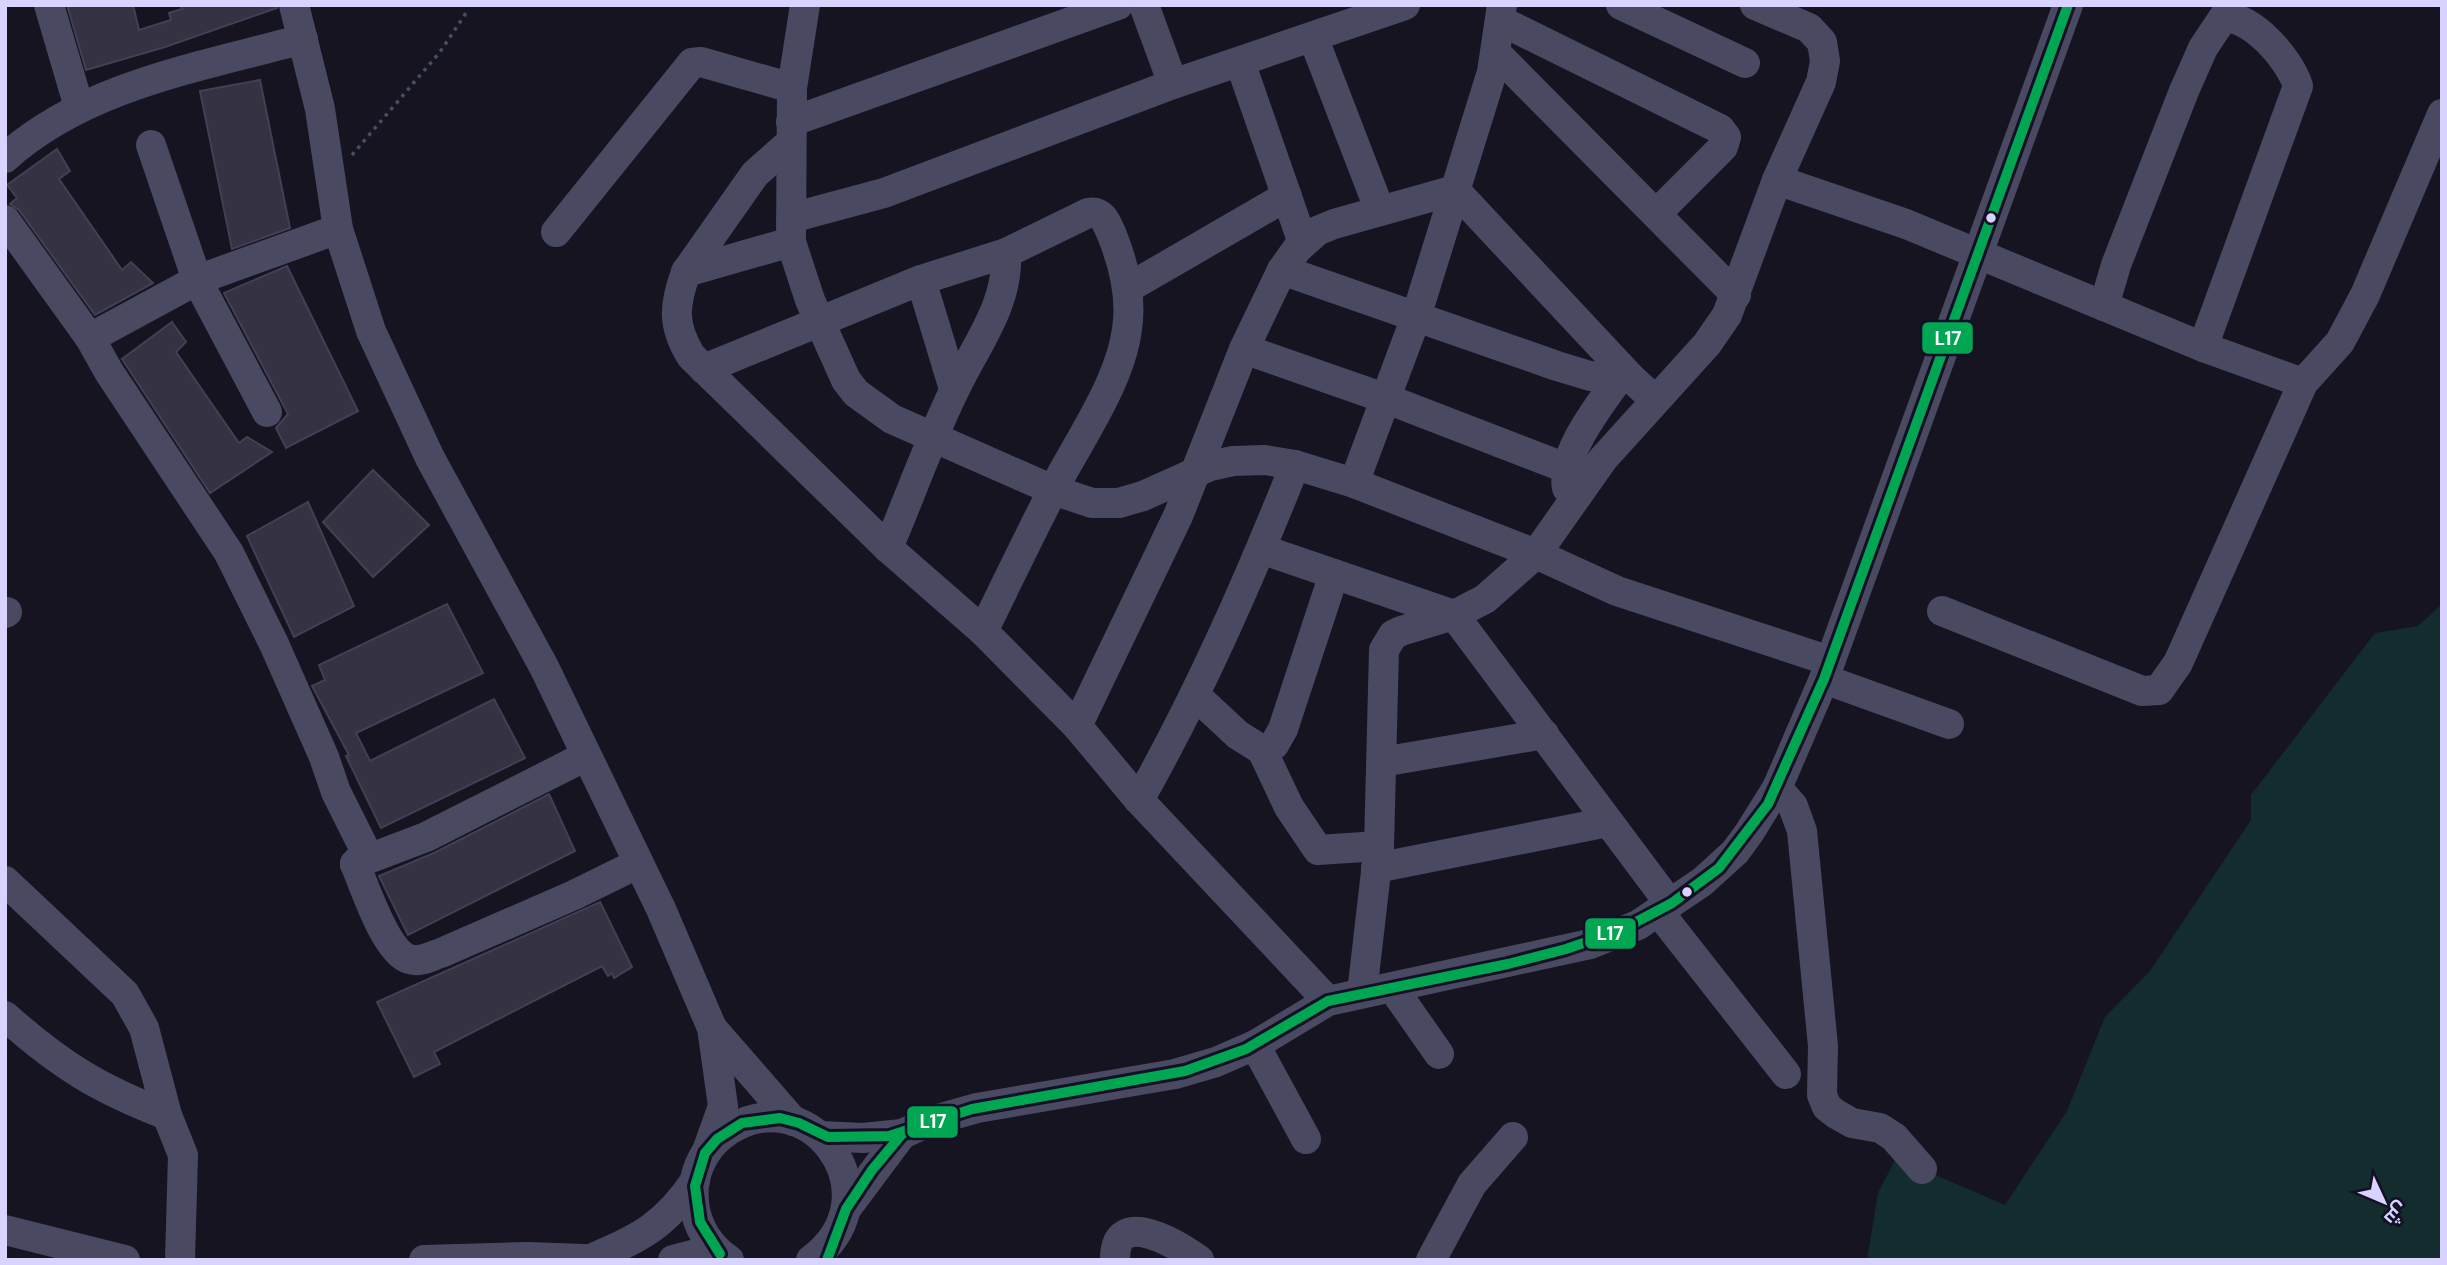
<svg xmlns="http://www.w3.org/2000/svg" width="2447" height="1265" viewBox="0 0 2447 1265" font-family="'DM Sans',Cairo,sans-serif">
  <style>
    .green { fill: #132c2d }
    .building { fill: #343243; stroke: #433f54; stroke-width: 2 }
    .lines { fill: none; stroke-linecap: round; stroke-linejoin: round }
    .path { stroke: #44505f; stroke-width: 3.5; stroke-dasharray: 3.5 5; stroke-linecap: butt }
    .minor { stroke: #4a4962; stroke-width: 30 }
    .bus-1-casing { stroke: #130f26; stroke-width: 16 }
    .bus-1 { stroke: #00a651; stroke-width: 10 }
    .bus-dot { fill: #d9d4ff; stroke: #130f26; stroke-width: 2.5 }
    .line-badge { stroke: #130f26; stroke-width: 2.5 }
    .badge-label { font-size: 19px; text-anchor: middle; font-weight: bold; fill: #fff }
  </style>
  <rect width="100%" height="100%" fill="#161421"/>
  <path class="green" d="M 2442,604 L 2442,1260 L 1867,1260 L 1878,1193 L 1896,1158 L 2005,1205 L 2067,1111 L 2105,1017 L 2150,971 L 2251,820 L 2251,795 L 2375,633 L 2418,626 Z"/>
  <g class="building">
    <path d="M 67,5 L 133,5 L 139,30 L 171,20 L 169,13 L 182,9 L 181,5 L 277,5 L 277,8 L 165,47 L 86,70 Z"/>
    <path d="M 260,80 L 290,228 L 232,249 L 200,91 Z"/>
    <path d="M 57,149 L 70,171 L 59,179 L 122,270 L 131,262 L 153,283 L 95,315 L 19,210 L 10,204 L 17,198 L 7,185 Z"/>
    <path d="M 287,266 L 358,411 L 286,448 L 276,428 L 288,414 L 224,293 Z"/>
    <path d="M 172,322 L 186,342 L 176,352 L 239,443 L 247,437 L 272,452 L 210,493 L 122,359 Z"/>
    <path d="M 373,470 L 429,525 L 373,577 L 323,522 Z"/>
    <path d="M 308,502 L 354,606 L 294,637 L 247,536 Z"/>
    <path d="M 447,604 L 483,673 L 356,733 L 370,761 L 494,699 L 525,758 L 381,828 L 346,756 L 349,755 L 312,686 L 325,680 L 319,665 Z"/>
    <path d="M 549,794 L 575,851 L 408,935 L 379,876 L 434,853 Z"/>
    <path d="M 600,902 L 632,967 L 614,978 L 612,973 L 608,976 L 602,966 L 434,1052 L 440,1064 L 414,1077 L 377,1002 Z"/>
  </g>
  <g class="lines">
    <path class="path" d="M 352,155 L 440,52 L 468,10"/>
    <g class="minor">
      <path d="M 49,5 L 79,107"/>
      <path d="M 294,5 L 320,109 L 338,229 L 371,331 L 430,458 L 544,667 L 661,909 L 712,1028 L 723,1106 L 707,1151"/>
      <path d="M 805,5 L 792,88 L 791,242 L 810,300 L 846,380 L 856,393 L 892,419 L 1053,490 L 1092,503 L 1119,503 L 1143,496 L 1210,466 L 1233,461 L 1265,460 L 1295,465 L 1354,483 L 1536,554 L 1617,591 L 1830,661"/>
      <path d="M 1144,5 L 1173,84"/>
      <path d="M 1621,5 L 1745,63"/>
      <path d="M 1501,21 L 1720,129 L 1726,137 L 1723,147 L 1656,214"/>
      <path d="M 1313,37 L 1380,211"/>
      <path d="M 1496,53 L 1736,295"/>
      <path d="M 1240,62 L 1303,243"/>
      <path d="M 791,122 L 1118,5"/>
      <path d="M 151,145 L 197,280 L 267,412"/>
      <path d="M 5,158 C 86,85 201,67 303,39"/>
      <path d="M 1777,180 L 1906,224 L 2203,347 L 2303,383 L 2178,663 L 2159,690 L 2142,691 L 1942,611"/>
      <path d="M 791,218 L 884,193 L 1173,84 L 1405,5"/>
      <path d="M 5,220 L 90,338 L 109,372 L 229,553 L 274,644 L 324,757 L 336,792 L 366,852 L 355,864"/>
      <path d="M 556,232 L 692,63 L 701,62 L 792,88"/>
      <path d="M 791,242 L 686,272 C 674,305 672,325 691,356 L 888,548 L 983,631 L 1077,726 L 1139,800 L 1328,1001"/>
      <path d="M 1282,270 L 1557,366 L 1590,376 L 1631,378"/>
      <path d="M 686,272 L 755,174 L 791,142"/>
      <path d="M 921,280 L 954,389"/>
      <path d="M 1128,288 L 1287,196"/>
      <path d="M 2104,306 L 2116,265 L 2184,91 L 2203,48 L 2223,18 C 2252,15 2290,60 2298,86 L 2203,347"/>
      <path d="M 90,338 L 197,280 L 338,229"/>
      <path d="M 1244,349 L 1387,399 L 1566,468"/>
      <path d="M 704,369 L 921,280 L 1006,253 L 1088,213 C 1103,210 1107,224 1112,235 C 1124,265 1132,297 1127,329 C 1120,384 1077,443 1052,492 C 1028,538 1006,585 983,631"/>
      <path d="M 2303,383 L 2340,342 L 2365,295 L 2442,114"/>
      <path d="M 1354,483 L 1416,317 L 1492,72 L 1502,5"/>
      <path d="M 1567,488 C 1560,454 1600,405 1618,379"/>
      <path d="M 888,548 C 910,496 929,442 954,391 C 975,346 1009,305 1006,253"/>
      <path d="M 1261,549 L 1454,615 L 1670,904"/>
      <path d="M 5,613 L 7,612"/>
      <path d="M 1824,679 L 1949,724"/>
      <path d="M 1196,696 L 1238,735 L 1262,750 L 1274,745 L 1283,729 L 1334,574"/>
      <path d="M 1077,726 L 1178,516 L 1244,349 L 1282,270 L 1297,249 L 1317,231 L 1334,224 L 1455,190 L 1631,378 L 1655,400"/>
      <path d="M 1262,750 L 1289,807 L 1318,850 L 1379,846"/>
      <path d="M 1382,762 L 1544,734"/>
      <path d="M 1777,788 L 1793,806 L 1802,831 L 1823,1046 L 1822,1095 L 1827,1107 L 1836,1114 L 1852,1123 L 1880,1128 L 1894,1137 L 1922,1169"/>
      <path d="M 1139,800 C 1200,692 1249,580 1295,465"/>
      <path d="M 355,864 C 365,887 385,951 409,959 C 420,963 431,956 441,953 L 574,895 L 637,864"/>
      <path d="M 355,864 L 426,837 L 586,756"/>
      <path d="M 1376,868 L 1608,822"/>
      <path d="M 5,881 L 125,994 L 144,1028 L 167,1115 L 183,1155 L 180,1260"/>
      <path d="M 1658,911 L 1786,1074"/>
      <path d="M 1392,987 L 1439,1054"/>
      <path d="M 1362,993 L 1379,846 L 1384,650 L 1393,635 L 1401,631 L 1454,615 L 1485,599 L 1536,554 L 1603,459 L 1707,344 L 1727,315 L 1777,180 L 1821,82 L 1825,61 L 1822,42 L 1809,28 L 1755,5"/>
      <path d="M 5,1016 C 60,1065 99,1089 167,1115"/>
      <path d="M 712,1028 L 793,1121"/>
      <path d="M 1255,1045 L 1306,1139"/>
      <path d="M 821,1136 L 863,1138 L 902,1134 L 931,1121 L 977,1108 L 1175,1074 L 1216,1062 L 1255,1045 L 1328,1001 L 1590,944 L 1638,925 L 1702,882 L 1735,852 L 1749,833 L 1777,788 L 1824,679 L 2068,5"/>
      <path d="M 846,1209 L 902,1134"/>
      <path d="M 5,1230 L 125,1260"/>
      <path d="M 595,1257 C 641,1238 666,1224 695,1181"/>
      <path d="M 424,1260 L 527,1257 L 612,1260"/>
      <path d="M 673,1260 L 715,1249"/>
      <path d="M 729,1260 C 704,1243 691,1216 694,1186 C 696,1167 706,1148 721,1136 C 805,1070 900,1194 811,1260"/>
      <path d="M 1115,1260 C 1114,1205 1178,1245 1199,1260"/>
      <path d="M 1431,1260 L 1472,1184 L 1513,1137"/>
    </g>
    <g class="bus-1-casing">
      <g id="bus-1">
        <path d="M 720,1254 L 700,1222 L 695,1186 L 705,1153 L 717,1139 L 742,1123 L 780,1118 L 799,1123 L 828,1137 L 889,1136 L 972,1109 L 1185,1071 L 1246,1049 L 1328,1001 L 1508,964 L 1566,949 L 1621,930 L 1672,903 L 1719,868 L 1768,804 L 1824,679 L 2068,5"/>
        <path d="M 827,1260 L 846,1209 L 872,1170 L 902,1134 L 938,1119"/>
      </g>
    </g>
    <use href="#bus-1" class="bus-1"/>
  </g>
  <g class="bus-dot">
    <circle cx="1991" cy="218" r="6"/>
    <circle cx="1687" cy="892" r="6"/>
  </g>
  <g class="line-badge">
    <rect x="1921" y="321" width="53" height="34" rx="7" fill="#00a651"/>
    <rect x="1584" y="917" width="53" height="33" rx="7" fill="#00a651"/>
    <rect x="906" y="1105" width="53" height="34" rx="7" fill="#00a651"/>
  </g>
  <g class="badge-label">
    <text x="1948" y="345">L17</text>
    <text x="1610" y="940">L17</text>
    <text x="933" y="1128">L17</text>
  </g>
  <rect width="2447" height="1265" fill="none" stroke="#d9d4ff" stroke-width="14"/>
  <g transform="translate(2384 1202) rotate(134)" stroke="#130f26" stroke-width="5" paint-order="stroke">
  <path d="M0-5L12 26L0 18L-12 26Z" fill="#d9d4ff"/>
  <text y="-10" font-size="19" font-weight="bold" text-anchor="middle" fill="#d9d4ff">ش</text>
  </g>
</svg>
